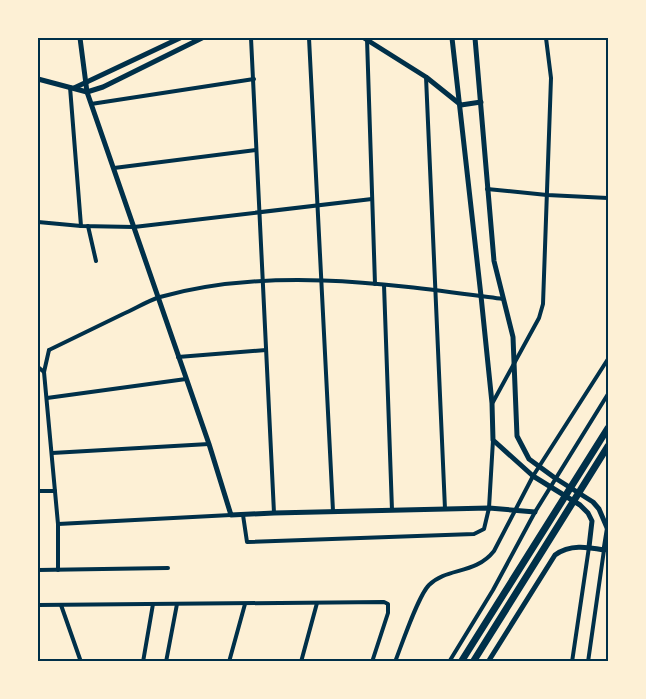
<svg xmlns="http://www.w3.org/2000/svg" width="646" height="699" viewBox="0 0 646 699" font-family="'Alegreya Sans',sans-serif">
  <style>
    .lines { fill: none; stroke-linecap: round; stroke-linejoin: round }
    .minor { stroke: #003049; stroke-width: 4 }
    .tertiary { stroke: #003049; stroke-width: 5 }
    .secondary { stroke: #003049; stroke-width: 5 }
    .trunk { stroke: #003049; stroke-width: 7 }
    .neatline { fill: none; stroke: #003049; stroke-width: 2 }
  </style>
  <rect width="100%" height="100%" fill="#fdf0d5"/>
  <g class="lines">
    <g class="minor">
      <path d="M 251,38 L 274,513"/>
      <path d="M 309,38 L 333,511"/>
      <path d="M 367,39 L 375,284"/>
      <path d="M 426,77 L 445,509"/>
      <path d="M 70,87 L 81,226"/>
      <path d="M 91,104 L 254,79"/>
      <path d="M 114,168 L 256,150"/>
      <path d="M 487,189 L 547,195 L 608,198"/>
      <path d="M 38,222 L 81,226 L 134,227 L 372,199"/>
      <path d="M 88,226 L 96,261"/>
      <path d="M 384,285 L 392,510"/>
      <path d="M 38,333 L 38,351"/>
      <path d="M 49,350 C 74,338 98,326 123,314 C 135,309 147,301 160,297 C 271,266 390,284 503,299"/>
      <path d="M 49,350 L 44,372 L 58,524 L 58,570"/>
      <path d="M 178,357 L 266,350"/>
      <path d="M 38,367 L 44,372"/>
      <path d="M 47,398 L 186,379"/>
      <path d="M 493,402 L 539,318 L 543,304 L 551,78 L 546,38"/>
      <path d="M 52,453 L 209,444"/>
      <path d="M 38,491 L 55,491"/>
      <path d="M 243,515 L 247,542 L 474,534 L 484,529 L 489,508 L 493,440"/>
      <path d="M 58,524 L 231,515"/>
      <path d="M 38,570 L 168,568"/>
      <path d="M 38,605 L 384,602 L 388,604 L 388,613 L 372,662"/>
      <path d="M 61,605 L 81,662"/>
      <path d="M 143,662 L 153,604"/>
      <path d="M 166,662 L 177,604"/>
      <path d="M 229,662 L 245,604"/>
      <path d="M 301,662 L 317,603"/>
      <path d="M 395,662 C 402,644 418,596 429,585 C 447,567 475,575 494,551 L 533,476 L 608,359"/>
      <path d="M 449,662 L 493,590 L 535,512 L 608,394"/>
      <path d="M 572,662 L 589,547"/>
      <path d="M 588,662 L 604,550"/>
    </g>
    <g class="tertiary">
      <path d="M 80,38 L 87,92 L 209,444 L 231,515 L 274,513 L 489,508 L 535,512"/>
      <path d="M 364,38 L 426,77 L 461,105 L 481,102"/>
      <path d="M 38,79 L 87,92 L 103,87 L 202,38"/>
      <path d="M 74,88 L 180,38"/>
      <path d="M 488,662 L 555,555 C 570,544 587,547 604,550 L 608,525"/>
    </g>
    <g class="secondary">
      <path d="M 452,38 L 481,296 L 492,403 L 493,440 L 533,476 L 580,505 L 588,513 L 592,521 L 589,547"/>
      <path d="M 475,38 L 494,261 L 513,337 L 517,436 L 529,459 L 555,478 L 593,502 L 599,509 L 608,530"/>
    </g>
    <g class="trunk">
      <path d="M 461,662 L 608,428"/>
      <path d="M 473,662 L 608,446"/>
    </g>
  </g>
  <rect width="646" height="699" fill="none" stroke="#fdf0d5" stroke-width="78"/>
  <rect x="39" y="39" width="568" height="621" class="neatline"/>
</svg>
